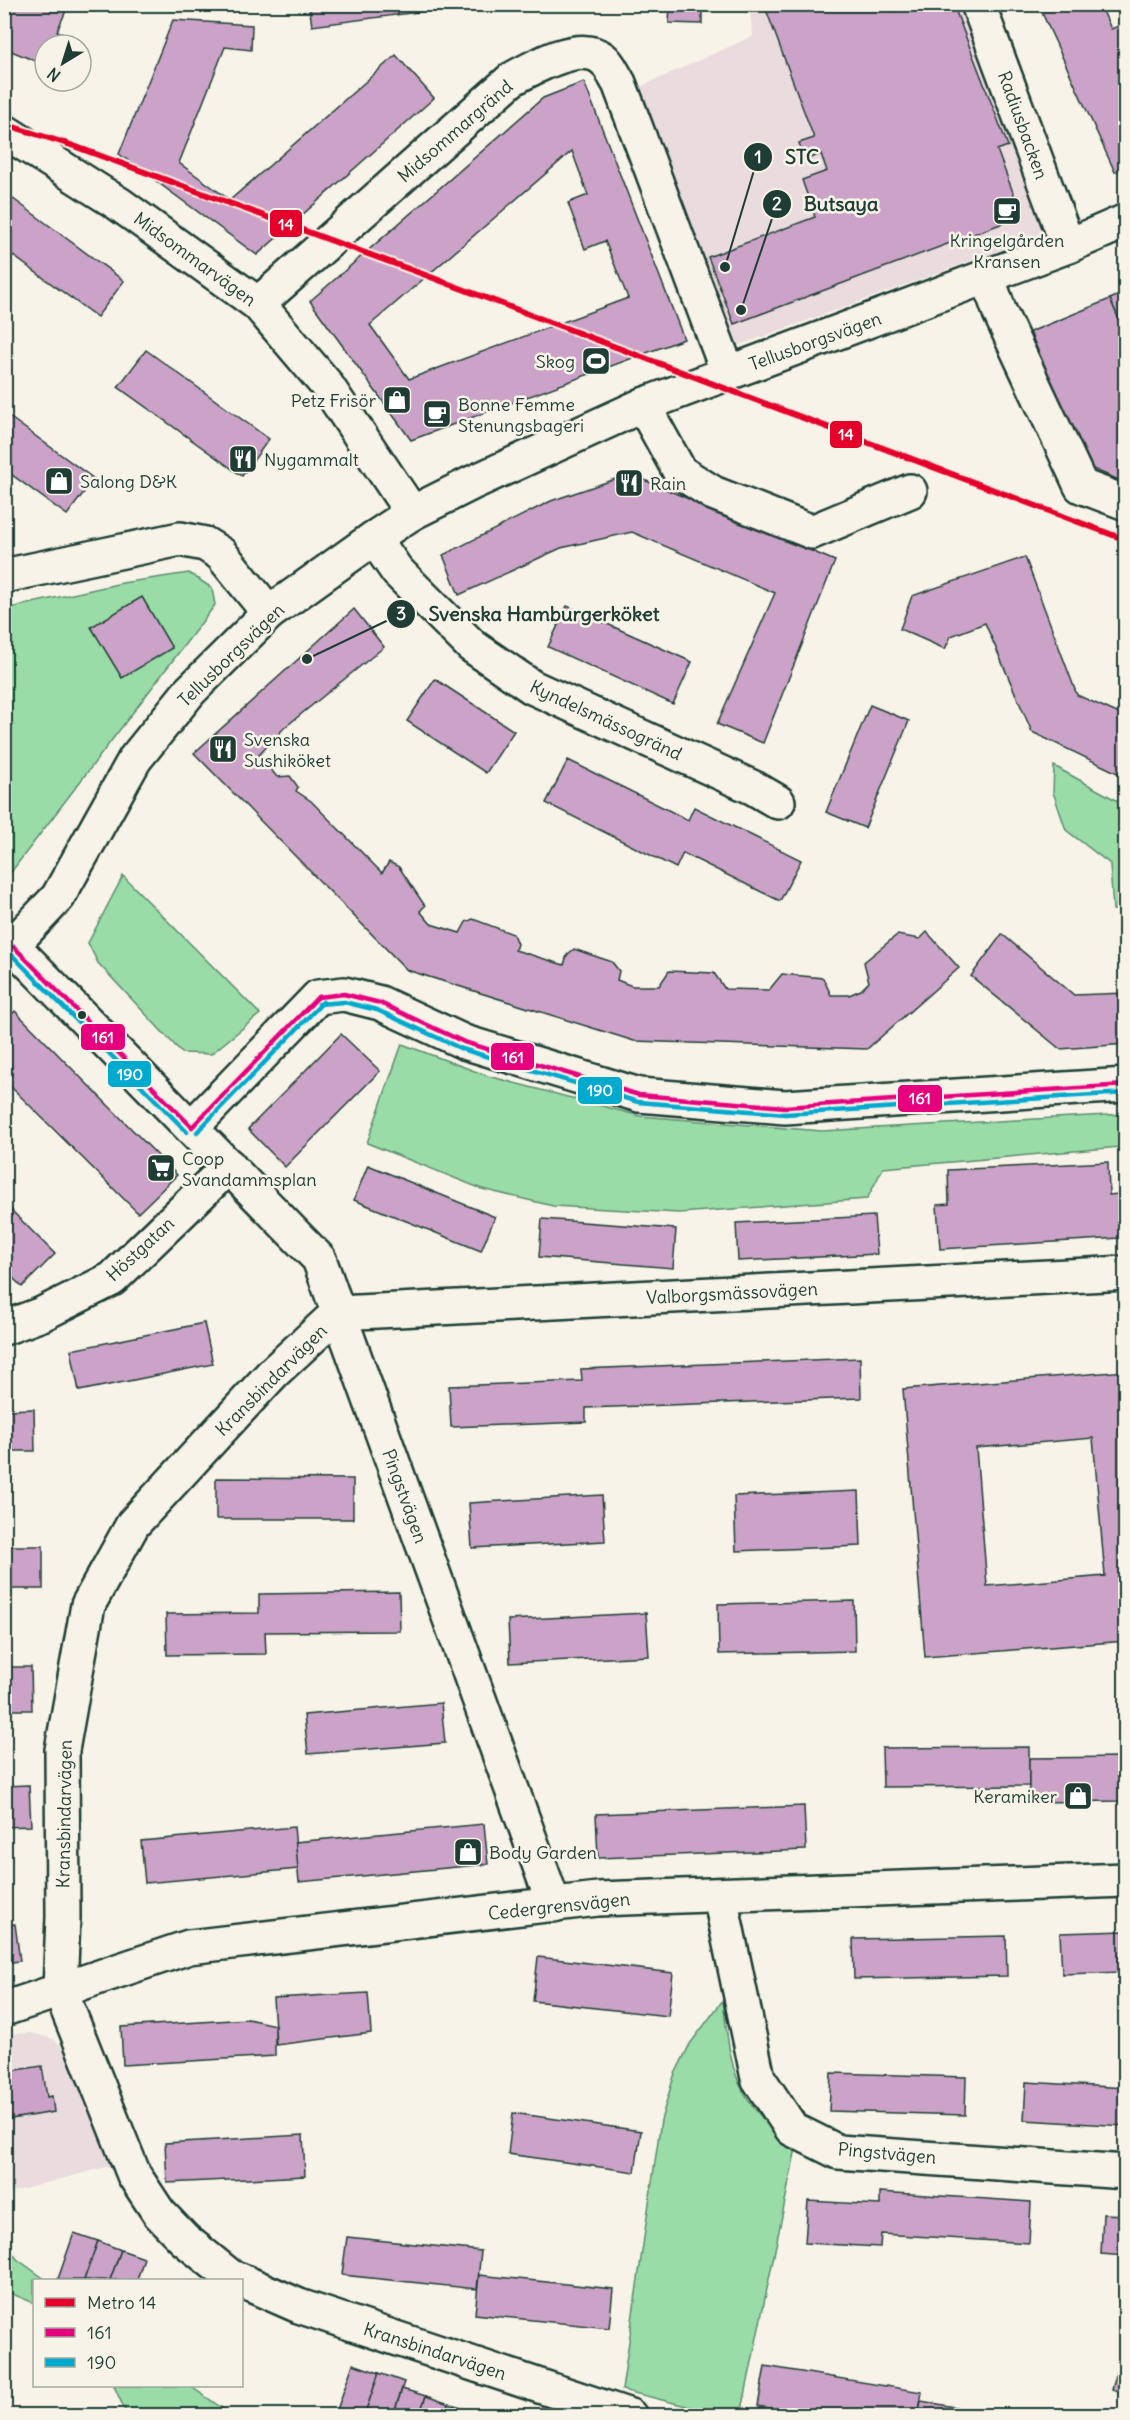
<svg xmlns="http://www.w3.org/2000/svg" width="1130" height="2420" viewBox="0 0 1130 2420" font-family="Delius,sans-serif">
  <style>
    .built { fill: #eadbde }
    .green { fill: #99dca7; stroke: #5c8c6e; stroke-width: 1.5 }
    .building { fill: #cca3c8; stroke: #1f3d34; stroke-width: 1.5; fill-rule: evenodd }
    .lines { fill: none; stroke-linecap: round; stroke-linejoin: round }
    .minor-casing { stroke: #1f3d34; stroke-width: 38 }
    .tertiary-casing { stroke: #1f3d34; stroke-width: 38 }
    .minor { stroke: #f7f3e8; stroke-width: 33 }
    .tertiary { stroke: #f7f3e8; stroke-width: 33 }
    .bus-1-casing { stroke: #f7f3e8; stroke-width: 9 }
    .bus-2-casing { stroke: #f7f3e8; stroke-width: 9 }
    .bus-1 { stroke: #e5007d; stroke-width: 4.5 }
    .bus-2 { stroke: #00a9ce; stroke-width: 4.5 }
    .metro-1-casing { stroke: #f7f3e8; stroke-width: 10 }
    .metro-1 { stroke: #e4002b; stroke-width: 6 }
    .bus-dot { fill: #1f3d34; stroke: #f7f3e8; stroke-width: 2 }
    .labels { text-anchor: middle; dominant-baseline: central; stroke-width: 5; stroke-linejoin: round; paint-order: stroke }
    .street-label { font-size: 18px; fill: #1f3d34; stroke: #f7f3e8 }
    .poi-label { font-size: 18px; fill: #1f3d34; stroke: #f7f3e8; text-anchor: start }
    .leader { fill: none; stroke: #1f3d34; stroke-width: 2 }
    .callout-dot { fill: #1f3d34; stroke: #f7f3e8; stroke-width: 2 }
    .mark-label { font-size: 18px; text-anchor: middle; font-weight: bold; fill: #fff }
    .callout-label { font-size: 20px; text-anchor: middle; font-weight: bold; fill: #1f3d34; stroke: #f7f3e8; stroke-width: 5; stroke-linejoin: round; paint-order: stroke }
    .line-badge { stroke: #f7f3e8; stroke-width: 2 }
    .badge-label { font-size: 16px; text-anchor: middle; font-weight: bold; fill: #fff }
  </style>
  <rect width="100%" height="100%" fill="#f7f3e8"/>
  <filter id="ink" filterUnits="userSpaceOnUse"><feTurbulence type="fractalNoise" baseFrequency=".0167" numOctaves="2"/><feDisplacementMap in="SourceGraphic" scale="12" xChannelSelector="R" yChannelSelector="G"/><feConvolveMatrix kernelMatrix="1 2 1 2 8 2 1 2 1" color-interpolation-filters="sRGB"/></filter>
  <g filter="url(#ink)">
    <g class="built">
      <path d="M 749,5 L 978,5 L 1059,229 L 718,353 L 622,95 L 753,36 Z"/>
      <path d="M 31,2033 L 54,2039 L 67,2054 L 79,2080 L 110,2166 L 5,2194 L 4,2034 Z"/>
    </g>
    <g class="green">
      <path d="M 189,573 L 212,588 L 215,605 L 5,880 L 5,609 L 122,583 Z"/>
      <path d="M 1054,766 L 1125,805 L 1125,910 L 1113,910 L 1110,864 L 1066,830 L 1053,792 Z"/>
      <path d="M 123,876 L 260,1014 L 211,1054 L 182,1053 L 98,963 L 88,943 Z"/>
      <path d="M 402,1044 L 488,1076 L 640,1116 L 822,1131 L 1125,1114 L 1125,1156 L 1120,1147 L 883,1168 L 867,1199 L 679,1213 L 553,1206 L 482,1189 L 367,1143 Z"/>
      <path d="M 723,2000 C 731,2075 735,2100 796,2148 L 741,2415 L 722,2415 L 622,2390 L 661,2120 L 674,2076 L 690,2044 Z"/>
      <path d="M 4,2241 L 17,2259 L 46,2280 L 34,2280 L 34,2303 L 5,2291 Z"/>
      <path d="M 114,2386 L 190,2386 L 232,2415 L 127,2415 Z"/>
    </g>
    <g class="building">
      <path d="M 4,4 L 69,4 L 57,31 L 61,33 L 56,45 L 45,45 L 45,65 L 4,48 Z"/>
      <path d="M 309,4 L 479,4 L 312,26 Z"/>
      <path d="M 670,4 L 764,4 L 765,8 L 702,7 L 702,24 L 669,23 Z"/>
      <path d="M 764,4 L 953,4 L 1008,146 L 997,150 L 1022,216 L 734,324 L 708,257 L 815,217 L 802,180 L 827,171 L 821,154 L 805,160 L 802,153 L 799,143 L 814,138 Z"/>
      <path d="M 1038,4 L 1100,4 L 1111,29 L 1126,23 L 1126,168 L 1115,172 Z"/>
      <path d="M 173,20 L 252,25 L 251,50 L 225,47 L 179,163 L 230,200 L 396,55 L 434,98 L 257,255 L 119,154 Z"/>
      <path d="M 584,82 L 684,339 L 411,440 L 310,301 L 543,98 ZM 572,151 L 588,195 L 568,203 L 585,249 L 605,241 L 628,298 L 409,379 L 370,325 Z"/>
      <path d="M 12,198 L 124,281 L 97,317 L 4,249 L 4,208 Z"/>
      <path d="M 1126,292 L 1126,336 L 1110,299 Z"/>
      <path d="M 1110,299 L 1126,336 L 1126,483 L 1088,467 L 1030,332 Z"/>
      <path d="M 146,350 L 269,439 L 242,476 L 118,387 Z"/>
      <path d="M 4,413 L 94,479 L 67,515 L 4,469 Z"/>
      <path d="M 630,474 L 835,561 L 763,743 L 717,724 L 775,593 L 632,532 L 561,548 L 459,595 L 443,555 L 551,501 Z"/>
      <path d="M 1025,557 L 1077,695 L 1126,717 L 1126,777 L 1032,732 L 985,623 L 951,636 L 945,649 L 900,629 L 912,596 Z"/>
      <path d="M 142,597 L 172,648 L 122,678 L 91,627 Z"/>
      <path d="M 567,606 L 692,662 L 673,704 L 548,647 Z"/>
      <path d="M 354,609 L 384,647 L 284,728 L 259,755 L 277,777 L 290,776 L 298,787 L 296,791 L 311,801 L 382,873 L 389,862 L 399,867 L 425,906 L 420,911 L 431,924 L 460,933 L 466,922 L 473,919 L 513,934 L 517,944 L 515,950 L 564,965 L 567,955 L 574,949 L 612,962 L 619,971 L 617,980 L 632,986 L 659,986 L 669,971 L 714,973 L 725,989 L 769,990 L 782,974 L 823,978 L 831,995 L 849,995 L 861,990 L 869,982 L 864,962 L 897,935 L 920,939 L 927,932 L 959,968 L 867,1049 L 634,1041 L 407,970 L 194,753 Z"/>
      <path d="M 435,679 L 514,731 L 486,773 L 407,721 Z"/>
      <path d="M 870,705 L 909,721 L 865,828 L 826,812 Z"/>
      <path d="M 568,760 L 688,820 L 694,807 L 801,860 L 780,901 L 683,853 L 676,868 L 546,803 Z"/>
      <path d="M 1002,934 L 1074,995 L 1126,993 L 1126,1044 L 1060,1049 L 971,976 Z"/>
      <path d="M 15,1011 L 177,1175 L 138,1213 L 4,1080 L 4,1022 Z"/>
      <path d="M 341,1034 L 380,1071 L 285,1167 L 248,1129 Z"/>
      <path d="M 1108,1162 L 1109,1195 L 1118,1194 L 1120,1238 L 940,1249 L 937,1205 L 949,1204 L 948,1170 Z"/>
      <path d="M 368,1165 L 495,1217 L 481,1251 L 354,1200 Z"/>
      <path d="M 4,1203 L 55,1254 L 22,1287 L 4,1269 Z"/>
      <path d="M 874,1216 L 877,1254 L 738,1261 L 736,1223 Z"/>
      <path d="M 542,1219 L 676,1229 L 673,1268 L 539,1257 Z"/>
      <path d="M 204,1323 L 213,1364 L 79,1391 L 71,1350 Z"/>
      <path d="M 860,1358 L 861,1398 L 586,1408 L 586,1422 L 451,1427 L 449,1386 L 582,1381 L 581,1369 Z"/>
      <path d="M 1126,1371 L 1126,1641 L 925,1657 L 903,1389 ZM 1093,1438 L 1105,1576 L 987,1586 L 976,1448 Z"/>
      <path d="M 34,1409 L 35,1451 L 4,1451 L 4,1410 Z"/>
      <path d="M 216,1478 L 353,1479 L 353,1519 L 216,1519 Z"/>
      <path d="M 859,1491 L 861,1546 L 736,1551 L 734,1496 Z"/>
      <path d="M 602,1495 L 605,1541 L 472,1548 L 469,1503 Z"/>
      <rect x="4" y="1546" width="39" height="43"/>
      <path d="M 399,1592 L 400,1631 L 265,1632 L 266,1654 L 167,1655 L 166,1614 L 259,1613 L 259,1594 Z"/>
      <path d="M 854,1601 L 855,1651 L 719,1654 L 718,1604 Z"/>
      <path d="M 646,1613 L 649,1656 L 510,1663 L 508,1620 Z"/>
      <path d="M 4,1667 L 31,1667 L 32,1710 L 4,1710 Z"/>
      <path d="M 441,1703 L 445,1743 L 308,1754 L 304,1715 Z"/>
      <path d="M 1029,1747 L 1029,1786 L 883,1787 L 882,1748 Z"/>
      <path d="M 1126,1757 L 1126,1801 L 1029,1802 L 1029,1758 Z"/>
      <path d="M 29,1785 L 31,1826 L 4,1827 L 4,1786 Z"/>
      <path d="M 804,1806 L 806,1850 L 598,1858 L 596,1814 Z"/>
      <path d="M 484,1824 L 488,1864 L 299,1882 L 295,1842 Z"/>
      <path d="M 294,1827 L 298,1869 L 145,1883 L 141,1841 Z"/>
      <path d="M 15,1924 L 20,1961 L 4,1963 L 4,1925 Z"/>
      <path d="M 1126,1931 L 1126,1972 L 1062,1974 L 1060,1933 Z"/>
      <path d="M 1006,1936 L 1007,1976 L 854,1979 L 853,1939 Z"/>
      <path d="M 538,1957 L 673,1973 L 668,2016 L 533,2001 Z"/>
      <path d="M 368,1993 L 371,2033 L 276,2045 L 273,1998 Z"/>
      <path d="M 248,2019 L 275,2025 L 275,2056 L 123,2065 L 121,2027 Z"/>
      <path d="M 42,2066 L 47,2097 L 52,2096 L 54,2112 L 4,2120 L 4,2072 Z"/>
      <path d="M 831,2073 L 966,2077 L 965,2115 L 829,2111 Z"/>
      <path d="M 1026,2082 L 1126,2088 L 1126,2126 L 1024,2120 Z"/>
      <path d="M 513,2113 L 641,2131 L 635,2172 L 508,2154 Z"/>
      <path d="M 303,2135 L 305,2176 L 167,2183 L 165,2143 Z"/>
      <path d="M 880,2192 L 1031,2202 L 1029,2243 L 881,2234 L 880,2247 L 805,2243 L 808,2201 L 880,2205 Z"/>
      <path d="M 1103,2214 L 1126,2215 L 1126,2256 L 1101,2254 Z"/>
      <path d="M 74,2233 L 98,2241 L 84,2280 L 62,2280 L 58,2279 Z"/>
      <path d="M 347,2237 L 481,2251 L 477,2289 L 342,2275 Z"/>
      <path d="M 98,2241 L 121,2250 L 110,2280 L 84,2280 Z"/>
      <path d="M 121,2250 L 144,2258 L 137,2280 L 110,2280 Z"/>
      <path d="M 479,2275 L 613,2289 L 609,2328 L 475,2314 Z"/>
      <path d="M 1123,2345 L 1126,2345 L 1126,2394 L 1112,2390 Z"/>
      <path d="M 353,2364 L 379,2373 L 364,2416 L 341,2416 L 336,2413 Z"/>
      <path d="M 765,2366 L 922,2392 L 918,2416 L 812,2416 L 758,2406 Z"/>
      <path d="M 379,2373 L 404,2382 L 393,2416 L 364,2416 Z"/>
      <path d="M 402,2389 L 426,2396 L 419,2416 L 393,2416 Z"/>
      <path d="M 426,2396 L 449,2404 L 445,2416 L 419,2416 Z"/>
      <path d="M 921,2401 L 1005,2416 L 918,2416 Z"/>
      <path d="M 449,2404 L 473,2412 L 472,2416 L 445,2416 Z"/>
    </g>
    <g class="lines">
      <g class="minor-casing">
        <g id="minor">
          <path d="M 978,4 L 1068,246"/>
          <path d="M 4,131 L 119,204 L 258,304 L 325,383 L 412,513"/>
          <path d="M 987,276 L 1000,313 L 1081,486 L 1126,503"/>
          <path d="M 258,304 L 512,79 C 534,67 580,40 603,59 C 610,64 614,76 619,83 L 728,373"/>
          <path d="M 643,405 L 680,472 L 713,493 L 812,532 L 910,491"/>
          <path d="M 374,538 L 397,571 L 472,646 L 532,687 L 754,788 L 778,802"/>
          <path d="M 4,576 L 180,539 L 205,544 L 221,554 L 269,613"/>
          <path d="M 14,947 L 319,1259 L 554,1905"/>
          <path d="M 192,1127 L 318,997 L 344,994 L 380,1003 L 464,1042 L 639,1095 L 785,1107 L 1126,1085"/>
          <path d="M 338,1313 L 1126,1273"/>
          <path d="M 4,1328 L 42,1314 L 112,1279 L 229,1166"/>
          <path d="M 720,1896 L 758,2078 L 792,2129 L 838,2152 L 1126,2172"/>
          <path d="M 4,2009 L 189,1947 L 598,1899 L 1126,1880"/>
          <path d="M 240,2280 L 231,2277 L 184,2239 L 159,2213 L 134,2175 L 60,1990 L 63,1917 L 62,1750 L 88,1605 L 133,1524 L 274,1372 L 338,1313"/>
          <path d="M 242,2281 L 299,2306 L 630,2416"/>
        </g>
      </g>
      <g class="tertiary-casing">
        <path id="tertiary" d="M 4,954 L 58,897 L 135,759 L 190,691 L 269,613 L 374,538 L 412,513 L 472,483 L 643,405 L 1068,246 L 1126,221"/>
      </g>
      <use href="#minor" class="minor"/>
      <use href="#tertiary" class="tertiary"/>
      <g class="bus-1-casing">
        <g id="bus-1">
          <path d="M 14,947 L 192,1127"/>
          <path d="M 318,997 L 344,994 L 380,1003 L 464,1042 L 639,1095 L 785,1107 L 1126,1085"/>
          <path d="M 192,1127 L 318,997"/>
        </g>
      </g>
      <g class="bus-2-casing">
        <g id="bus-2">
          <path d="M 9,952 L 187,1132"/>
          <path d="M 319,1004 L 344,1002 L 377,1010 L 462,1049 L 638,1102 L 785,1114 L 1126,1093"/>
          <path d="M 197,1132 L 323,1002"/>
        </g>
      </g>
      <use href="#bus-1" class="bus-1"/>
      <use href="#bus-2" class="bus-2"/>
      <g class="metro-1-casing">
        <path id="metro-1" d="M 4,124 L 71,145 L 428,276 L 1126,540"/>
      </g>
      <use href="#metro-1" class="metro-1"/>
    </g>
  </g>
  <defs>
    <g id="cafe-square" transform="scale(1.5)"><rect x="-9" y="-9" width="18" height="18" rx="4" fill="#1f3d34" stroke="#f7f3e8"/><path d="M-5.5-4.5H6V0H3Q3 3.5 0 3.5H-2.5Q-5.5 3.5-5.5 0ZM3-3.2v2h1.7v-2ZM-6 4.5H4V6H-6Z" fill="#fff"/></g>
    <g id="stadium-square" transform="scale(1.5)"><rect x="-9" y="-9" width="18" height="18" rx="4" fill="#1f3d34" stroke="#f7f3e8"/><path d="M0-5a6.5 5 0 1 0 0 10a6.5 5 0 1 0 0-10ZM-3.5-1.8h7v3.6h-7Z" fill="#fff"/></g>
    <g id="shop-square" transform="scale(1.5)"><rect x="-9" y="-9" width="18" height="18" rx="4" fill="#1f3d34" stroke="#f7f3e8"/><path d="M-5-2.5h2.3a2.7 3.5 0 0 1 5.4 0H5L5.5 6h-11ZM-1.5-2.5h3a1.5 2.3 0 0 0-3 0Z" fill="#fff"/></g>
    <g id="restaurant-square" transform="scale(1.5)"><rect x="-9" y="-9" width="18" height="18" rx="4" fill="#1f3d34" stroke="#f7f3e8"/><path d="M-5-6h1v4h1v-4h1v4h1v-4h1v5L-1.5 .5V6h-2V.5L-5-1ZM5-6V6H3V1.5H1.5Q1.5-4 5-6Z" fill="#fff"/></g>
    <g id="supermarket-square" transform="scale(1.5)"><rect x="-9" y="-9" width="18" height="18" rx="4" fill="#1f3d34" stroke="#f7f3e8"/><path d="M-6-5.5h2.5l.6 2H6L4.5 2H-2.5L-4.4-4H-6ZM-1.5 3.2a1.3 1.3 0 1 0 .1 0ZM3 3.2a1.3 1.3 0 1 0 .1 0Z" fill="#fff"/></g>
  </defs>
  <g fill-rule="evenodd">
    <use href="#cafe-square" x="1007" y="211"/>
    <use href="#stadium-square" x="596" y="361"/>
    <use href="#shop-square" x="397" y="400"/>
    <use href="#cafe-square" x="437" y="414"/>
    <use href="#restaurant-square" x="243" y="459"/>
    <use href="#shop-square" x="59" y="481"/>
    <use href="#restaurant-square" x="629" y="483"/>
    <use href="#restaurant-square" x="223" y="749"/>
    <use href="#supermarket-square" x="161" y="1168"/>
    <use href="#shop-square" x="1078" y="1796"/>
    <use href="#shop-square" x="468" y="1852"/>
  </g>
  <circle class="bus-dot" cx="82" cy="1015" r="5"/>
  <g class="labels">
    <g class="street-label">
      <text transform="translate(1023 125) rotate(70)">Radiusbacken</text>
      <text transform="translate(455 131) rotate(-41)">Midsommargränd</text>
      <text transform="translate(195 259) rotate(36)">Midsommarvägen</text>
      <text transform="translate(815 341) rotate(-20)">Tellusborgsvägen</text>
      <text transform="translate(231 655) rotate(-44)">Tellusborgsvägen</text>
      <text transform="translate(606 720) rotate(25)">Kyndelsmässogränd</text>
      <text transform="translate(140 1249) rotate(-43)">Höstgatan</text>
      <text transform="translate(732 1293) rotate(-3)">Valborgsmässovägen</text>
      <text transform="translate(271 1380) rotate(-45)">Kransbindarvägen</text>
      <text transform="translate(405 1496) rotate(70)">Pingstvägen</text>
      <text transform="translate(64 1814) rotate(-89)">Kransbindarvägen</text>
      <text transform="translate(559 1906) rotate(-6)">Cedergrensvägen</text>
      <text transform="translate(887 2153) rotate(5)">Pingstvägen</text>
      <text transform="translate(435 2351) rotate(18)">Kransbindarvägen</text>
    </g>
    <g class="poi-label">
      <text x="1007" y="240" text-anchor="middle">Kringelgården<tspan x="1007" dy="21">Kransen</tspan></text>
      <text x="575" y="361" text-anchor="end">Skog</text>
      <text x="376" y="400" text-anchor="end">Petz Frisör</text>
      <text x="458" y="404">Bonne Femme<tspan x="458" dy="21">Stenungsbageri</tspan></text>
      <text x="264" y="459">Nygammalt</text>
      <text x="80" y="481">Salong D&amp;K</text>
      <text x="650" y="483">Rain</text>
      <text x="244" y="739">Svenska<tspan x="244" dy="21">Sushiköket</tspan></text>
      <text x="182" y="1158">Coop<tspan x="182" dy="21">Svandammsplan</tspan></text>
      <text x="1057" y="1796" text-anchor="end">Keramiker</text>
      <text x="489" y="1852">Body Garden</text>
    </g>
  </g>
  <path class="leader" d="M725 267L758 157M741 310L777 204M307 659L401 614"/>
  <g class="callout-dot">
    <circle cx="725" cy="267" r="6"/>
    <circle cx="741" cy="310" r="6"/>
    <circle cx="307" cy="659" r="6"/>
    <circle cx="758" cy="157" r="15"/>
    <circle cx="777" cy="204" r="15"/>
    <circle cx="401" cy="614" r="15"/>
  </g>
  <g class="mark-label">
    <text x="758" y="163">1</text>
    <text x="777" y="210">2</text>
    <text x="401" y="620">3</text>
  </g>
  <g class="callout-label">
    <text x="802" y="164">STC</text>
    <text x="841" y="211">Butsaya</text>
    <text x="544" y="621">Svenska Hamburgerköket</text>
  </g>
  <g class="line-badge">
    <rect x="269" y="209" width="34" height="29" rx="6" fill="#e4002b"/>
    <rect x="829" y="420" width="34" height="29" rx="6" fill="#e4002b"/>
    <rect x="80" y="1023" width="46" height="28" rx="6" fill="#e5007d"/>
    <rect x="490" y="1042" width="45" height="29" rx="6" fill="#e5007d"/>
    <rect x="107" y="1060" width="45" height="28" rx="6" fill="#00a9ce"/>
    <rect x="577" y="1076" width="46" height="29" rx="6" fill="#00a9ce"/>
    <rect x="897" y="1084" width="46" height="29" rx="6" fill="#e5007d"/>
  </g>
  <g class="badge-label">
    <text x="286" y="230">14</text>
    <text x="846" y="440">14</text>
    <text x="103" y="1043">161</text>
    <text x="513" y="1063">161</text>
    <text x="130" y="1080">190</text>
    <text x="600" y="1096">190</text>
    <text x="920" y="1104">161</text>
  </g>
  <rect width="1130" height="2420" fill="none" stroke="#f7f3e8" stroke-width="24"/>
  <rect x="12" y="12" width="1106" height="2396" fill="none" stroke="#1f3d34" stroke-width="2" filter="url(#ink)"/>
  <rect x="33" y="2279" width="210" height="108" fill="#f7f3e8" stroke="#a1aaa0" stroke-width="1.5"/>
  <rect x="45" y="2298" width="30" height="9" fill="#e4002b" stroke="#a1aaa0" stroke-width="1.5"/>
  <text x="87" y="2309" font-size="18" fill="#1f3d34">Metro 14</text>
  <rect x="45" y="2328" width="30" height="9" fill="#e5007d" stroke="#a1aaa0" stroke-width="1.5"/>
  <text x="87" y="2339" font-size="18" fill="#1f3d34">161</text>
  <rect x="45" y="2358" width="30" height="9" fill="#00a9ce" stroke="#a1aaa0" stroke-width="1.5"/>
  <text x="87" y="2369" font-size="18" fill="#1f3d34">190</text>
  <g transform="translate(63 63) rotate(218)"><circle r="28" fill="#f7f3e8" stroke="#a1aaa0" stroke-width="1.5"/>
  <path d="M0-4.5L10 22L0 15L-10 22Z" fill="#1f3d34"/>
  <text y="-9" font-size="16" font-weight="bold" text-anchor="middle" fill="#1f3d34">N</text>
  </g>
</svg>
